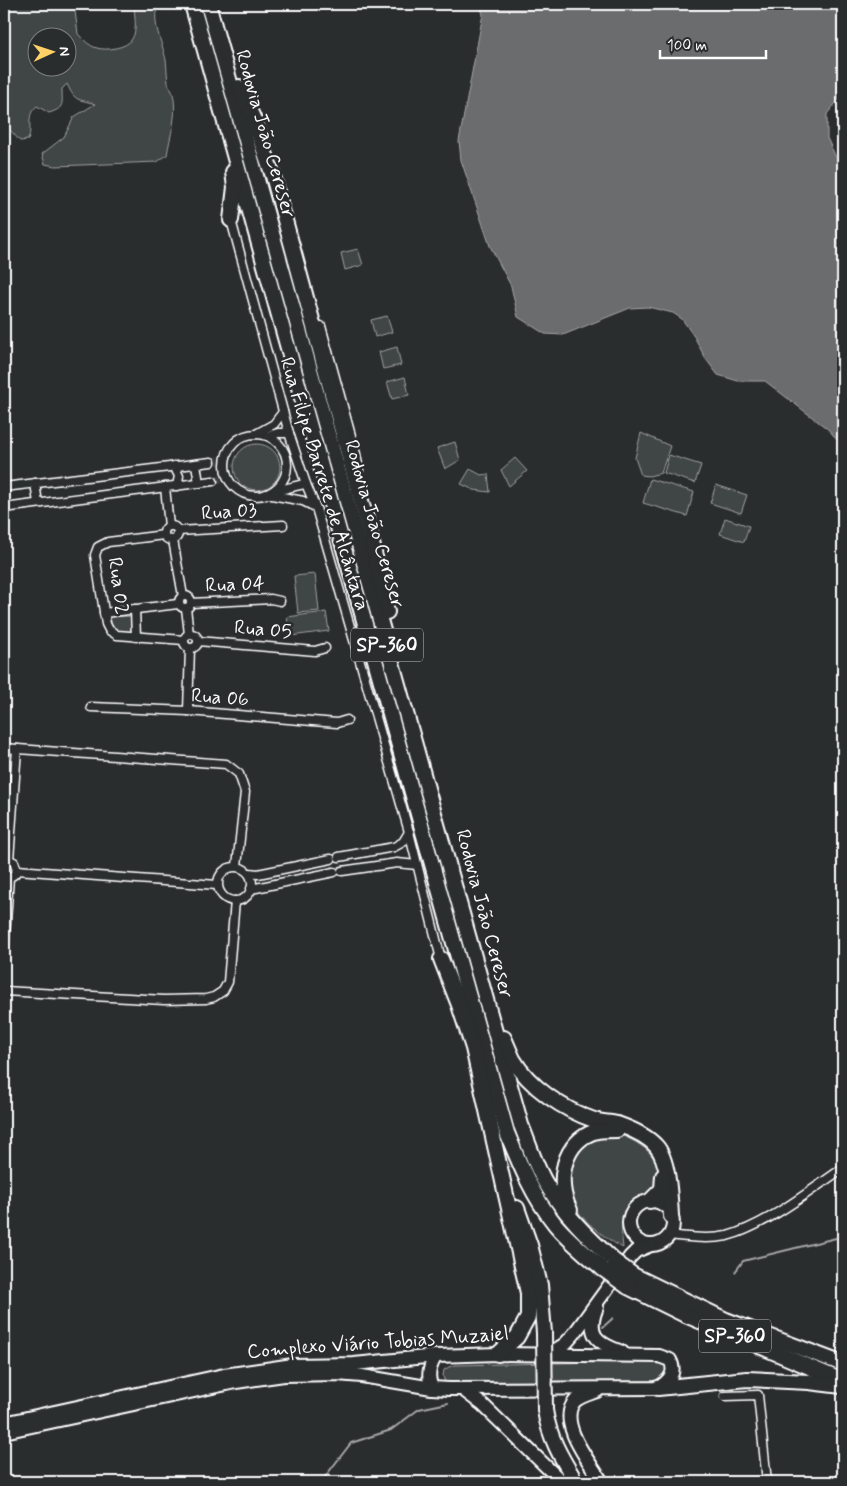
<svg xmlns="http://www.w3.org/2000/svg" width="847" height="1486" viewBox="0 0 847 1486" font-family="Mynerve,sans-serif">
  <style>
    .green { fill: #414445; stroke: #a0a2a2; fill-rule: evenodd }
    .water { fill: #6a6c6d; stroke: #a6a7a7 }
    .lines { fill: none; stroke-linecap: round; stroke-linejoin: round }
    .stream { stroke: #a6a7a7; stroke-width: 2 }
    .minor-tunnel { stroke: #3f4243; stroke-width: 8; stroke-dasharray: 8 4; stroke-linecap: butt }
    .minor-casing { stroke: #fff; stroke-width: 11 }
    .primary-casing { stroke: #fff; stroke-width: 16 }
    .motorway-casing { stroke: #fff; stroke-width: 18 }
    .minor { stroke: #2a2d2e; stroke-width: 8 }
    .primary { stroke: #2a2d2e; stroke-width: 12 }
    .motorway { stroke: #2a2d2e; stroke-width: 14 }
    .motorway-bridge-casing { stroke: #fff; stroke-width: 18; stroke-linecap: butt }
    .motorway-bridge { stroke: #2a2d2e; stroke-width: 14 }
    .labels { text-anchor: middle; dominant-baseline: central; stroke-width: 5; stroke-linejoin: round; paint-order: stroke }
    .shield { fill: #2a2d2e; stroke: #bfc0c0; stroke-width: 1 }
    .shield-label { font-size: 19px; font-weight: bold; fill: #fff }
    .street-label { font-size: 20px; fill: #fff; stroke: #2a2d2e }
  </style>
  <rect width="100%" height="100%" fill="#2a2d2e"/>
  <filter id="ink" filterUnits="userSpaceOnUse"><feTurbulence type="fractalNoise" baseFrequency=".02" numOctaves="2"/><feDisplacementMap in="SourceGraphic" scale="10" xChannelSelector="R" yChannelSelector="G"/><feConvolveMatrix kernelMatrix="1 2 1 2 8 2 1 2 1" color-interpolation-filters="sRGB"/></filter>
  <g filter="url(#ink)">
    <g class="green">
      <path d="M 4,4 L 74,4 L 78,34 C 83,39 89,46 97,48 C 106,51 127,48 132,39 C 138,30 134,13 134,4 L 158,4 C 151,23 162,41 166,60 C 167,68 167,76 168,83 C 169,87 172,90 173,94 C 178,115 170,135 167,155 L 157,162 L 55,166 L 45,164 L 42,154 L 64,137 L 74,117 L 95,104 C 77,98 76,103 67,84 L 62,89 C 62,104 65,108 49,113 L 37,106 C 25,115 33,128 28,140 L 20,141 L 10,130 L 5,129 L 4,131 ZM 38,38 L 68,38 L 68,68 L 38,68 Z"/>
      <path d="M 358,249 L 363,265 L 345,270 L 341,253 Z"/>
      <path d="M 387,316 L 392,332 L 375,337 L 371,320 Z"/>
      <path d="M 397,347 L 401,365 L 383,369 L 379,352 Z"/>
      <path d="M 405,377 L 409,395 L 392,399 L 387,382 Z"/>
      <path d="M 641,433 L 670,446 L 661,473 L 649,476 L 641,475 L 635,458 Z"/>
      <path d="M 455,442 L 460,460 L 445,469 L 437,448 Z"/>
      <circle cx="257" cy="467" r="23"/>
      <path d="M 669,455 L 701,465 L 695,483 L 664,473 Z"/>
      <path d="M 515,458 L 527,471 L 509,486 L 501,470 Z"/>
      <path d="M 470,469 L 481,475 L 488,474 L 490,492 L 474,490 L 461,484 Z"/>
      <path d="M 650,479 L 694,492 L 687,516 L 643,503 Z"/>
      <path d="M 716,485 L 747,495 L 741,513 L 710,503 Z"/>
      <path d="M 725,518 L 749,526 L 744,542 L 720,534 Z"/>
      <path d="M 315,574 L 319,611 L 298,613 L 294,576 Z"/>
      <path d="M 326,612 L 329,631 L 290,636 L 287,617 Z"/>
      <path d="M 131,616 L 131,634 L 113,630 L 110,617 Z"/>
      <path d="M 618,1134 C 644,1144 668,1160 654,1191 C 622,1205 619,1214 623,1248 C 608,1240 582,1221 574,1205 C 568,1193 567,1186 569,1172 C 574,1144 592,1137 618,1134 Z"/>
      <path d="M 658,1361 L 666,1364 L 668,1376 L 660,1381 L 452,1384 L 445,1382 L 443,1376 L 444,1370 L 449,1367 L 456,1365 Z"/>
    </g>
    <path class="water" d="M 479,4 L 843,4 L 843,94 L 827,114 L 827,138 L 840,166 L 843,168 L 843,447 L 829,430 L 765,381 L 738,381 L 718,375 L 705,358 L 695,338 L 682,319 L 673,313 L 648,307 L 630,308 L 563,335 L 545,334 L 518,317 L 511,286 L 490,246 L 461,160 L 459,141 L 483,14 Z"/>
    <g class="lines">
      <g class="stream">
        <path d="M 735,1272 L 743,1261 L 836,1238 L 843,1235"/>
        <path d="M 603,1327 L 613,1318"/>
        <path d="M 321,1482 L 351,1443 L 391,1430 L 419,1409 L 448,1403"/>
      </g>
      <g class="minor-tunnel">
        <path d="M 211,462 L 220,460"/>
        <path d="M 213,481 L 223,479"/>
      </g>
      <g class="minor-casing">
        <g id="minor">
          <path d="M 231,220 L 289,433 L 306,484 L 316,508 L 409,832 L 441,959"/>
          <path d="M 321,326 L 356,454 L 359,470"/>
          <circle cx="256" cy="465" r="31"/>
          <path d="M 256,434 L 274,424 L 283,412"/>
          <path d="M 268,436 L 278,433 L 289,433"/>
          <path d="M 196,464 L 199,483"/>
          <path d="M 174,466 L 179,476 L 177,486"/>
          <path d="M 35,483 L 38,503"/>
          <path d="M 4,487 L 211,462"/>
          <path d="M 165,487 L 169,526"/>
          <path d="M 275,490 C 286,490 295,485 306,484"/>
          <path d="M 267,494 L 303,501 L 315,507"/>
          <path d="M 4,508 L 213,481"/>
          <circle cx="171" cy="533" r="7"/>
          <path d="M 178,531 L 283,525"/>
          <path d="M 164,535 L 108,542 L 98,547 L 95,555 L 106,624 L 109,630 L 117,635 L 184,640"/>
          <path d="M 173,540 L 183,596"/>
          <circle cx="185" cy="602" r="6"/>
          <path d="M 191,603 L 271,599 L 280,601"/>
          <path d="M 186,608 L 189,634"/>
          <path d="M 135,609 L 136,637"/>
          <path d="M 104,613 L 178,604"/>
          <circle cx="191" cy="641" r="7"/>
          <path d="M 198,641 L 315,651 L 325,648"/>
          <path d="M 91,707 L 188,711 L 337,723 L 347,720"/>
          <path d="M 188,711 L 190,648"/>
          <path d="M 4,748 L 226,764 L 239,774 L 245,792 L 237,866"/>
          <path d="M 339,857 L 394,847 L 403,842 L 409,832"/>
          <path d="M 9,860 L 17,749"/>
          <path d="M 4,862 L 9,860 L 14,862 L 17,870 C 15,876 9,878 4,875"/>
          <circle cx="235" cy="884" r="17"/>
          <path d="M 17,870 L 217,885"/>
          <path d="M 342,871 L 397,863 L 417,865"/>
          <path d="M 249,873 L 258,874 L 331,859"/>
          <path d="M 251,889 L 334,872"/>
          <path d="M 4,953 L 9,877"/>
          <path d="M 4,991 L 164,1000 L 206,999 L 214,997 L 223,991 L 228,982 L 235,901"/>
          <path d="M 669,1235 C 687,1237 708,1240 727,1236 C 765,1226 810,1191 843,1168"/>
          <path d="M 725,1396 L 758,1395 L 767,1482"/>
        </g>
      </g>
      <g class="primary-casing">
        <g id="primary">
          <circle cx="651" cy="1223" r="22"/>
          <path d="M 597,1307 C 586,1334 596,1343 622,1352"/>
          <path d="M 549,1354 L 565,1344 L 574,1334 L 630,1257 L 636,1251 L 651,1245"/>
          <path d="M 432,1388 C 427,1376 429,1367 436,1356"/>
          <path d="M 462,1389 L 483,1405 L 562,1482"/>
          <path d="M 597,1391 C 589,1394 581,1396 575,1401 C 556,1422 591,1464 602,1482"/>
          <path d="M 4,1423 L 224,1375 L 293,1365 L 354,1364 L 436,1356 L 498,1354 L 659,1356 L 670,1360 C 677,1373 669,1381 658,1388 L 449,1389 L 432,1388 L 362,1376 L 337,1374 L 284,1375 L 236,1382 L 4,1432"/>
        </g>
      </g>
      <g class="motorway-casing">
        <g id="motorway">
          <path d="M 192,4 L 507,1133 C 520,1165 533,1197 555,1224 C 569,1241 587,1255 603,1269"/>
          <path d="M 208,4 L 521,1125 C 529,1144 535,1165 545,1182 C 563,1213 588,1237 614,1261"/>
          <path d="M 239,87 L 253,118 L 273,176 L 370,534 L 387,612"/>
          <path d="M 231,220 L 235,187 L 233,172"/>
          <path d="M 441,959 L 459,1005 L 473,1048 L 528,1293 L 528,1317 L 517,1337 L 498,1354"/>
          <path d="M 504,1038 C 507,1045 510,1052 513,1059 C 529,1087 564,1110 594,1120 C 602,1123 612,1122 620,1125 C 631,1129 648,1137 656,1146 C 669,1160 670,1198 671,1216"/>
          <path d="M 650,1201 L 662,1189 L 663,1176"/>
          <path d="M 517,1208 L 530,1245 L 540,1285 L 544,1333"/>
          <path d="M 570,1210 C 555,1182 563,1140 597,1131 C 604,1130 611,1130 617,1130"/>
          <path d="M 633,1275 L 726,1320 L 843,1364"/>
          <path d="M 628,1287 L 683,1314 L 843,1381"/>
          <path d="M 658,1388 L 747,1379 L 809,1382 L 842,1386"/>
          <path d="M 545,1410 C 549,1438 562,1459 576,1482"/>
        </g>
      </g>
      <use href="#minor" class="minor"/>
      <use href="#primary" class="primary"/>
      <use href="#motorway" class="motorway"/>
      <g class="motorway-bridge-casing">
        <g id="motorway-bridge">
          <path d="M 614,1261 L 633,1275"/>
          <path d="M 603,1269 L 628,1287"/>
          <path d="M 544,1333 L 545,1410"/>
        </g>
      </g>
      <use href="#motorway-bridge" class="motorway-bridge"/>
    </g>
  </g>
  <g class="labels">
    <g class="shield">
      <rect x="351" y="628.5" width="72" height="33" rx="4"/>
      <rect x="699" y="1319.5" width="72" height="33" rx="4"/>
    </g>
    <g class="shield-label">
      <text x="387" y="645">SP-360</text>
      <text x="735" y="1336">SP-360</text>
    </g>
    <g class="street-label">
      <text transform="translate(265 134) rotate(74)">Rodovia João Cereser</text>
      <text transform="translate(324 484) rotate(73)">Rua Filipe Barrete de Alcântara</text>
      <text transform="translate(229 512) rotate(-4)">Rua 03</text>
      <text transform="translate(374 524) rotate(74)">Rodovia João Cereser</text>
      <text transform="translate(235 585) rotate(-2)">Rua 04</text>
      <text transform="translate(118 586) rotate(82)">Rua 02</text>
      <text transform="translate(263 630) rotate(5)">Rua 05</text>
      <text transform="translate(220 698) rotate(4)">Rua 06</text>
      <text transform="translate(484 914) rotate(75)">Rodovia João Cereser</text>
      <text transform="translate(378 1343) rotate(-4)">Complexo Viário Tobias Muzaiel</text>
    </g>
  </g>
  <rect width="847" height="1486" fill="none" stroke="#2a2d2e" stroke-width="20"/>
  <rect x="10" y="10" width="827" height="1466" fill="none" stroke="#fff" stroke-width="2" filter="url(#ink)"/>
  <g transform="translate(52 52) rotate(87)"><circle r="24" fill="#2a2d2e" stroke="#7f8182"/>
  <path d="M0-4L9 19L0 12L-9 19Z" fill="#ffd166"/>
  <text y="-8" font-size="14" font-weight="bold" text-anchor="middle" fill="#ffffff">N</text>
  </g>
  <path d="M660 50v8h106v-8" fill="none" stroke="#ffffff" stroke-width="2.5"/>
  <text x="667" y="50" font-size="15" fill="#ffffff" stroke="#2a2d2e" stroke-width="4" paint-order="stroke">100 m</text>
</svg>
